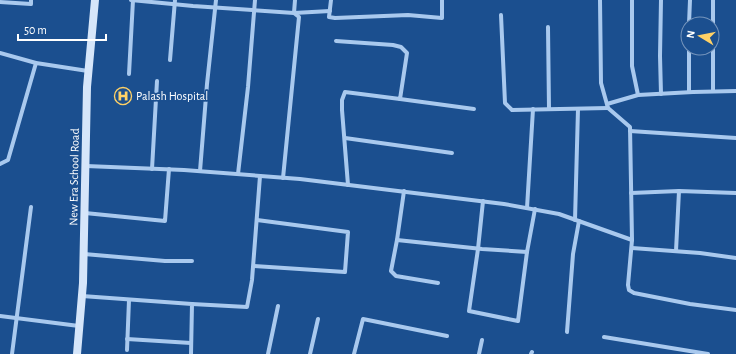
<svg xmlns="http://www.w3.org/2000/svg" width="736" height="354" viewBox="0 0 736 354" font-family="'Alegreya Sans',sans-serif">
  <style>
    .lines { fill: none; stroke-linecap: round; stroke-linejoin: round }
    .street { stroke: #a9c9ee; stroke-width: 4 }
    .secondary { stroke: #d6e6fa; stroke-width: 8 }
    .labels { text-anchor: middle; dominant-baseline: central; stroke-width: 3.5; stroke-linejoin: round; paint-order: stroke }
    .poi-label { font-size: 12px; fill: #fff; stroke: #1b4f8f; text-anchor: start }
    .street-label { font-size: 12px; fill: #fff; stroke: #1b4f8f }
  </style>
  <rect width="100%" height="100%" fill="#1b4f8f"/>
  <g class="lines">
    <g class="street">
      <path d="M 131,0 L 193,6 L 294,13 L 299,17 L 283,178"/>
      <path d="M 295,0 L 294,13 L 330,11"/>
      <path d="M 331,0 L 329,17 L 335,18 L 408,15 L 442,18 L 442,0"/>
      <path d="M 600,0 L 601,83 L 608,108 L 630,127 L 632,240 L 628,285 L 629,290 L 634,293 L 690,304 L 736,310"/>
      <path d="M 632,0 L 632,66 L 638,95"/>
      <path d="M 661,0 L 660,56 L 661,94"/>
      <path d="M 0,2 L 31,4 L 31,0"/>
      <path d="M 501,15 L 505,103 L 512,110 L 608,108"/>
      <path d="M 689,24 L 690,0"/>
      <path d="M 548,27 L 549,109"/>
      <path d="M 336,41 L 393,45 L 401,47 L 407,53 L 400,99 L 345,92 L 342,100 L 342,110 L 348,185"/>
      <path d="M 689,48 L 689,92"/>
      <path d="M 0,53 L 36,63 L 88,71"/>
      <path d="M 170,60 L 175,0"/>
      <path d="M 129,74 L 133,0"/>
      <path d="M 713,91 L 713,0"/>
      <path d="M 400,99 L 474,109"/>
      <path d="M 607,104 L 638,95 L 693,92 L 736,91"/>
      <path d="M 630,131 L 736,138"/>
      <path d="M 345,138 L 452,153"/>
      <path d="M 0,164 L 8,160 L 36,63"/>
      <path d="M 86,166 L 184,170 L 300,179 L 504,204 L 559,214 L 632,240"/>
      <path d="M 152,169 L 157,81"/>
      <path d="M 200,171 L 207,84 L 216,0"/>
      <path d="M 238,174 L 248,87 L 255,0"/>
      <path d="M 404,191 L 397,240 L 482,249 L 527,252 L 535,209"/>
      <path d="M 631,193 L 679,191 L 736,193"/>
      <path d="M 483,201 L 478,249 L 469,311 L 518,321 L 527,252"/>
      <path d="M 527,208 L 533,109"/>
      <path d="M 85,213 L 165,221 L 169,169"/>
      <path d="M 575,220 L 578,109"/>
      <path d="M 397,240 L 391,271 L 396,276 L 438,283"/>
      <path d="M 632,248 L 700,253 L 736,258"/>
      <path d="M 676,251 L 679,191"/>
      <path d="M 84,254 L 165,261 L 192,261"/>
      <path d="M 254,266 L 345,272 L 348,232 L 257,220"/>
      <path d="M 82,296 L 192,304 L 191,354"/>
      <path d="M 192,304 L 247,307 L 252,280 L 260,176"/>
      <path d="M 0,316 L 79,326"/>
      <path d="M 567,332 L 573,254 L 579,221"/>
      <path d="M 604,337 L 708,354"/>
      <path d="M 127,339 L 191,343"/>
      <path d="M 127,350 L 129,300"/>
      <path d="M 12,354 L 31,207"/>
      <path d="M 268,354 L 278,306"/>
      <path d="M 310,354 L 318,319"/>
      <path d="M 354,354 L 363,319 L 447,336"/>
      <path d="M 479,354 L 482,340"/>
      <path d="M 531,354 L 532,352"/>
    </g>
    <path class="secondary" d="M 77,354 L 83,283 L 87,87 L 95,0"/>
  </g>
  <defs>
    <g id="hospital-ring" transform="scale(0.9)"><circle r="9.5" fill="#1b4f8f" stroke="#ffd166" stroke-width="1.5"/><path d="M-5-5h3v3.5h4V-5h3V5h-3V1.5h-4V5h-3Z" fill="#ffd166"/></g>
  </defs>
  <g fill-rule="evenodd">
    <use href="#hospital-ring" x="123" y="96"/>
  </g>
  <g class="labels">
    <g class="poi-label">
      <text x="136" y="96">Palash Hospital</text>
    </g>
    <g class="street-label">
      <text transform="translate(74 177) rotate(-89)">New Era School Road</text>
    </g>
  </g>
  <g transform="translate(700 36) rotate(280)"><circle r="19" fill="#1b4f8f" stroke="#7695bc"/>
  <path d="M0-3L7 15L0 10L-7 15Z" fill="#ffd166"/>
  <text y="-6" font-size="11" font-weight="bold" text-anchor="middle" fill="#ffffff">N</text>
  </g>
  <path d="M18 34v6h88v-6" fill="none" stroke="#ffffff" stroke-width="2"/>
  <text x="24" y="34" font-size="12" fill="#ffffff" stroke="#1b4f8f" stroke-width="3" paint-order="stroke">50 m</text>
</svg>
